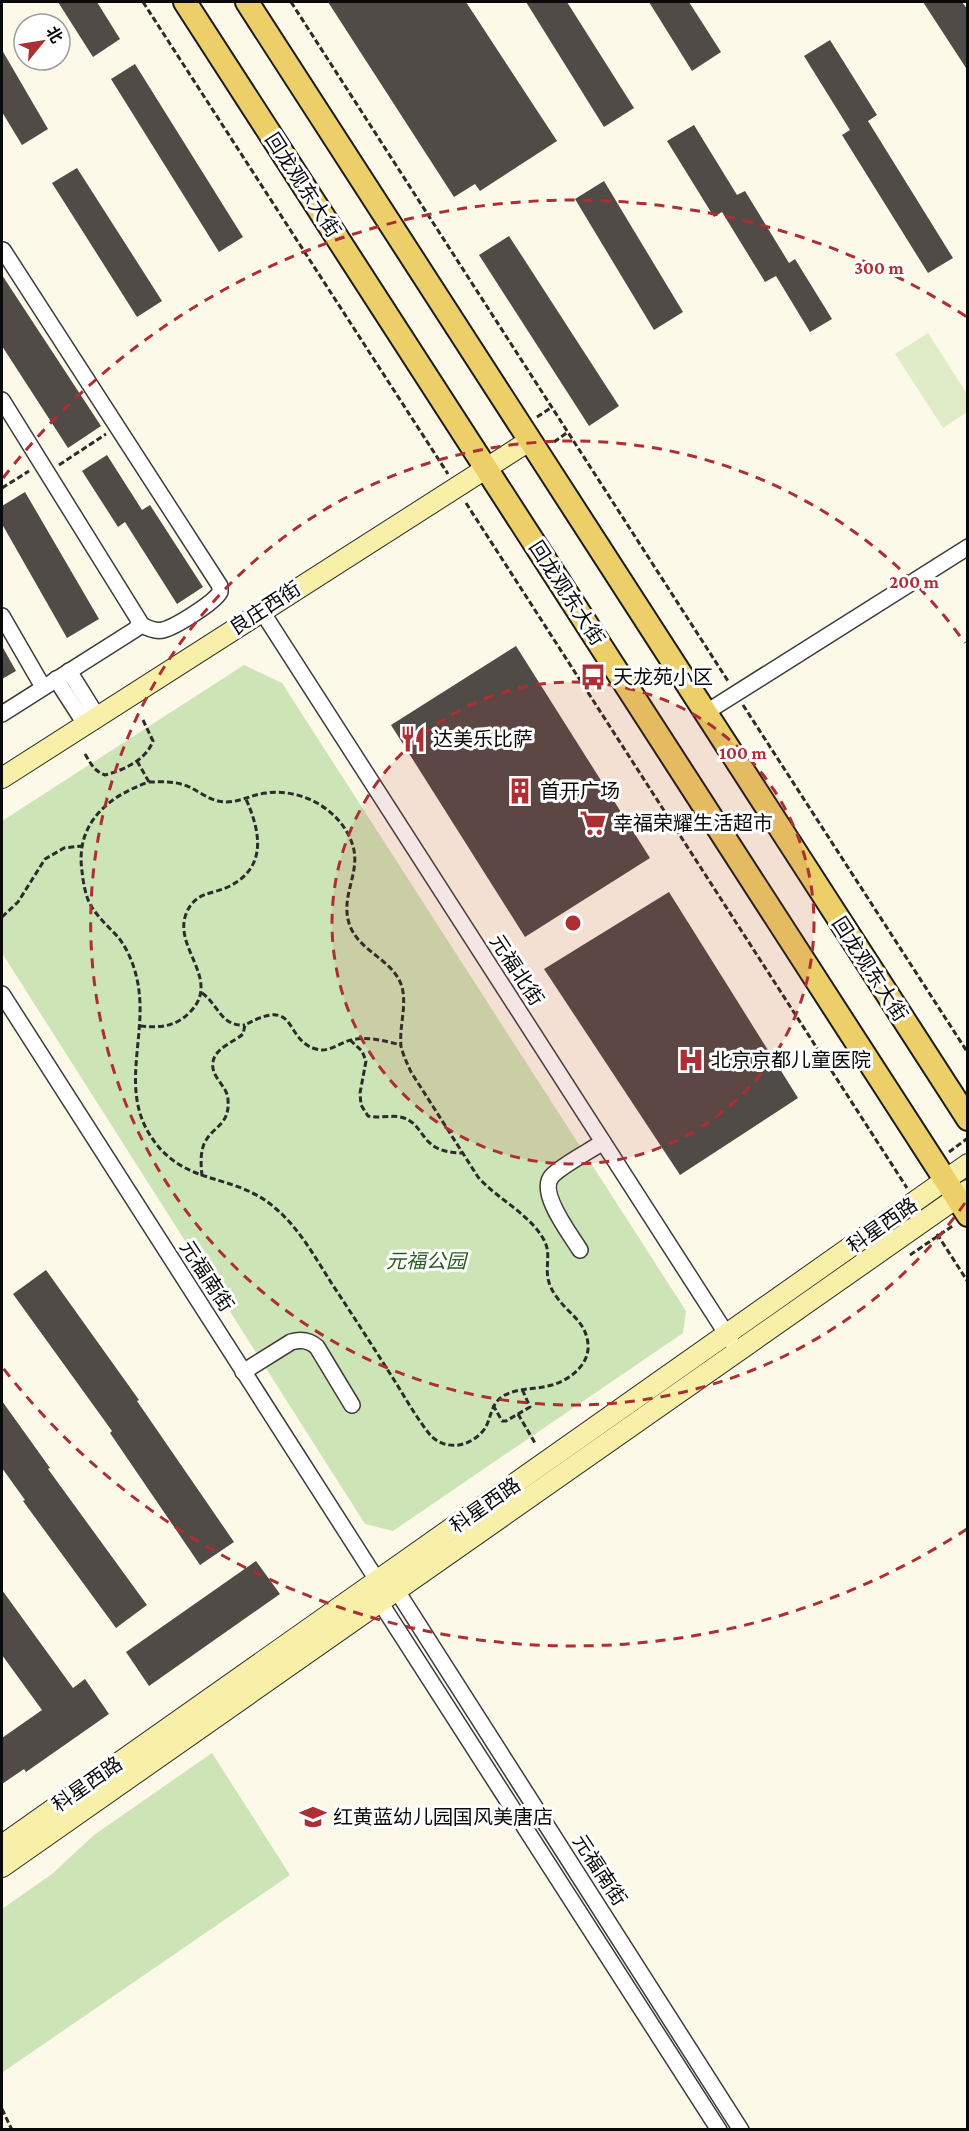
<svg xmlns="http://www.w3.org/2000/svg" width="969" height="2131" viewBox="0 0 969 2131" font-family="'Crimson Pro','Noto Sans SC',serif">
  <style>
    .green { fill: #cde4b6 }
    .pitch { fill: #dfecc7 }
    .building { fill: #514b47 }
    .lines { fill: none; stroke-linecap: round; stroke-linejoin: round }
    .street-casing { stroke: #3d3d3d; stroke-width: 18 }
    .secondary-casing { stroke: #2c2c2c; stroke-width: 22 }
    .primary-casing { stroke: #1b1b1b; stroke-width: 26 }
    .path { stroke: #2c2c2c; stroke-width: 3; stroke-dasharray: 6 3; stroke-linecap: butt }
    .street { stroke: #fff; stroke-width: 15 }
    .secondary { stroke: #f8f0a9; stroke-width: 20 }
    .primary { stroke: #edcf69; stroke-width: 22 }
    .ring { fill: none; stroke: #ad2f33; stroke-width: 3; stroke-dasharray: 10 8 }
    .labels { text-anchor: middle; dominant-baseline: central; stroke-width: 6; stroke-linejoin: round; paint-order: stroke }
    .street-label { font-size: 20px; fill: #0a0a0a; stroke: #fff }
    .poi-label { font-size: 20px; fill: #0a0a0a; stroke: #fff; text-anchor: start }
    .park-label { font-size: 20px; font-style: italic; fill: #2c5b21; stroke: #fff }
    .centre { fill: #ad2f33; stroke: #fff; stroke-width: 3 }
    .ring-label { font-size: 18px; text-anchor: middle; font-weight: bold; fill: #ad2f33; stroke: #fff; stroke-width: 6; stroke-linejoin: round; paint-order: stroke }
  </style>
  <rect width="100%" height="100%" fill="#fdf9e9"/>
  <g class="green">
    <path d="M 244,665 L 282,683 L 686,1311 L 683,1333 L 393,1531 L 365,1524 L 2,953 L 2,821 Z"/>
    <path d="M 212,1753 L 290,1875 L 3,2072 L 2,2070 L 2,1909 L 52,1874 L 94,1835 Z"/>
  </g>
  <path class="pitch" d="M 928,333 L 967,394 L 967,412 L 943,428 L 895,354 Z"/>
  <g class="building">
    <path d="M 58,2 L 97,2 L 120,39 L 93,57 Z"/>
    <path d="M 328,2 L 466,2 L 557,141 L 480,191 L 475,184 L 454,197 Z"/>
    <path d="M 526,2 L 567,2 L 634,108 L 604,127 Z"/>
    <path d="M 649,2 L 689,2 L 721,52 L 692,71 Z"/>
    <path d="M 923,2 L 962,2 L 968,10 L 968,71 Z"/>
    <path d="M 830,40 L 877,115 L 868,121 L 953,258 L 928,273 L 842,135 L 850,130 L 804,56 Z"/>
    <path d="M 2,50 L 48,129 L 22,145 L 2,112 Z"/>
    <path d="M 135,64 L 243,237 L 219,252 L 111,79 Z"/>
    <path d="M 694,125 L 737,195 L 745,191 L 789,263 L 795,259 L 832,319 L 810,332 L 776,276 L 765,282 L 722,212 L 714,217 L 667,141 Z"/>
    <path d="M 77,168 L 162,301 L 137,317 L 52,183 Z"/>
    <path d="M 604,181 L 683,312 L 654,330 L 575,199 Z"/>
    <path d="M 509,236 L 619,406 L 589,426 L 479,255 Z"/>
    <path d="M 2,275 L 101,426 L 68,448 L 2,346 Z"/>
    <path d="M 107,455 L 142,510 L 150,505 L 203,587 L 177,604 L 125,522 L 118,527 L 82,471 Z"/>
    <path d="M 25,492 L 99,619 L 67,638 L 2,524 L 2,506 Z"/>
    <path d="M 2,646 L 16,671 L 2,679 Z"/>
    <path d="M 516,646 L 650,858 L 525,937 L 391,725 Z"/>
    <path d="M 669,892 L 798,1098 L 680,1175 L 544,969 Z"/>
    <path d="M 46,1270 L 139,1400 L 137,1401 L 234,1542 L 200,1565 L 110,1433 L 112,1431 L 13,1294 Z"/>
    <path d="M 2,1401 L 50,1468 L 48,1469 L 147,1605 L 116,1628 L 23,1501 L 25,1500 L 2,1468 Z"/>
    <path d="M 256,1561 L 280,1594 L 149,1686 L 126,1652 Z"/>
    <path d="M 2,1590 L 73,1688 L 85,1679 L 109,1714 L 26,1772 L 24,1769 L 2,1784 L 2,1738 L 42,1710 L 2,1655 Z"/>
  </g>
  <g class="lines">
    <g class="street-casing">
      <g id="street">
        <path d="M 3,250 L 220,586 L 220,592 C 214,603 175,627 163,630 C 155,632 147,628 140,624"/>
        <path d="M 2,400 L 140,622 L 136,629 L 2,714"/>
        <path d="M 261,610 L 731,1341"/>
        <path d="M 2,616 L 43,687"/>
        <path d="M 69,671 L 97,716"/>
        <path d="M 56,679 L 85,724"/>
        <path d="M 705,713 L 968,547"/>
        <path d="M 2,994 L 377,1580 L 380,1602 L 719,2130"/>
        <path d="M 580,1250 C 571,1235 537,1192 552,1176 C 562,1165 590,1151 603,1142"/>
        <path d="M 243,1372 L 291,1342 C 301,1339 309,1340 317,1347 L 352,1405"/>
        <path d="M 387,1586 L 397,1591 L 741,2130"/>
      </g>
    </g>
    <g class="secondary-casing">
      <g id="secondary">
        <path d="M 2,778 L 529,441"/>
        <path d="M 2,1845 L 968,1164"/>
        <path d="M 2,1867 L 968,1190"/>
      </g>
    </g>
    <g class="primary-casing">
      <g id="primary">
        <path d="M 185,2 L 968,1215"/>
        <path d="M 247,2 L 968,1119"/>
      </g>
    </g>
    <g class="path">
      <path d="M 143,2 L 448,474"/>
      <path d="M 291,2 L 728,681"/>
      <path d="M 537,417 L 552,407"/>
      <path d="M 554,442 L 568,432"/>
      <path d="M 59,465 L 106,434"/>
      <path d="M 2,488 L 29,471"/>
      <path d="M 466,503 L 907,1188"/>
      <path d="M 743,705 L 968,1053"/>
      <path d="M 85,754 C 91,764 94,771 105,775 C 124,770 146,760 153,741 L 142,718"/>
      <path d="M 137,761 L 149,782"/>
      <path d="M 149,782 C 159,782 170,781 181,784 C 194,787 205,798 218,801 C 236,805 249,795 266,793 C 302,788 342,810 353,846 C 361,874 339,897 350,926 C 360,952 394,960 402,987 C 407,1007 399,1026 401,1046 C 403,1055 407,1063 411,1072 L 478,1177 C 497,1199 529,1213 544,1240 C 554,1259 539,1273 556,1296 C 567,1313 586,1321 588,1344 C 590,1364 570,1380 552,1385 C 535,1390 519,1387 503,1396 C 489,1405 492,1420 483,1431 C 469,1447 447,1451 431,1436 C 418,1420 407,1401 396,1383 C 375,1350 354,1317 332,1284 C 315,1257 299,1228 275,1208 C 232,1170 180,1189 147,1130 C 123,1086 145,1038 139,991 C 137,973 130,952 118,937 C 108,926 96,916 89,902 C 85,893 83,881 82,871 C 75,824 108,796 149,782 Z"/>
      <path d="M 2,917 L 18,902 L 45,859 L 64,848 L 82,846"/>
      <path d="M 202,993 C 218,1004 221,1027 245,1025"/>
      <path d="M 140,1026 C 159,1028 176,1027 190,1012 C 222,980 173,948 186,914 C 195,891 212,895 230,886 C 268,866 260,831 246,799"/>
      <path d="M 350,1040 L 362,1051 L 366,1061 L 360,1093 L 361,1105 L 368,1116 C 380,1119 393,1114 404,1118 C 418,1123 421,1136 431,1144 C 439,1151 452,1153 462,1153"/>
      <path d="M 949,1152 L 968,1138"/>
      <path d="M 202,1176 C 201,1166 200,1154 204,1144 C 212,1126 230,1126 228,1100 C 228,1086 210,1077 213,1062 C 215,1048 234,1042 243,1034 L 245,1025 C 299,995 283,1040 316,1049 C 329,1053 339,1043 351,1040 C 368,1036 385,1041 401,1045"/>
      <path d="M 937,1234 L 968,1282"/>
      <path d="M 910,1255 L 954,1225"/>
      <path d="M 493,1405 L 502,1421 L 506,1421 L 530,1407 L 522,1389"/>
      <path d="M 518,1414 L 535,1443"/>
      <path d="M 2,2109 L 12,2130"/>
    </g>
    <use href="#street" class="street"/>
    <use href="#secondary" class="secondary"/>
    <use href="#primary" class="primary"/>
  </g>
  <circle cx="573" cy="923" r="241" fill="#ad2f33" fill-opacity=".12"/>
  <g class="ring">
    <circle cx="573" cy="923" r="241"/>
    <path d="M965 1203A482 482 0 1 1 965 643"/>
    <path d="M967 1529A723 723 0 0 1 3 1368M3 478A723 723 0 0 1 967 317"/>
  </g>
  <defs>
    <g id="bus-bare" transform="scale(2.07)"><path d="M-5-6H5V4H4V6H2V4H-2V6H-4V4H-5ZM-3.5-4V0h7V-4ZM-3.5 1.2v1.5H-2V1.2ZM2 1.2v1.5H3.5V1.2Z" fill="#ad2f33" stroke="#fff" stroke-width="2.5" paint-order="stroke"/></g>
    <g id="restaurant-bare" transform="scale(2.07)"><path d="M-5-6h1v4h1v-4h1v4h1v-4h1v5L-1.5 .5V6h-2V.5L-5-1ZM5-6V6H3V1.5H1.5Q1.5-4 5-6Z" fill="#ad2f33" stroke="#fff" stroke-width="2.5" paint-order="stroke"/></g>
    <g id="building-bare" transform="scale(2.07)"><path d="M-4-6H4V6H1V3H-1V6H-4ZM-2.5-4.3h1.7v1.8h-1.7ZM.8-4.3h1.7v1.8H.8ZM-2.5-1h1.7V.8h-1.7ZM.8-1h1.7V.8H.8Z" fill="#ad2f33" stroke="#fff" stroke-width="2.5" paint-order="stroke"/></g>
    <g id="supermarket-bare" transform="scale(2.07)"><path d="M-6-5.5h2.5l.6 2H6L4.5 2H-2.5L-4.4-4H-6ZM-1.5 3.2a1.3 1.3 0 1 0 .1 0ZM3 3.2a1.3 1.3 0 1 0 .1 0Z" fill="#ad2f33" stroke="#fff" stroke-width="2.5" paint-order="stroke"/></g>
    <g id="hospital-bare" transform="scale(2.07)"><path d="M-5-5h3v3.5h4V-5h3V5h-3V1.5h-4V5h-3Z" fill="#ad2f33" stroke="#fff" stroke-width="2.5" paint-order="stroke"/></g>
    <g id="school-bare" transform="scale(2.07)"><path d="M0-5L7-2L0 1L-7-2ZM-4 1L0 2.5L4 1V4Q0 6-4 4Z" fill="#ad2f33" stroke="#fff" stroke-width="2.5" paint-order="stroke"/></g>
  </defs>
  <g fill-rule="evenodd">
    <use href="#bus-bare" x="593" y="677"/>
    <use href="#restaurant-bare" x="413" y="739"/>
    <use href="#building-bare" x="520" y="791"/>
    <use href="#supermarket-bare" x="593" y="823"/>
    <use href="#hospital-bare" x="691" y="1060"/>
    <use href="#school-bare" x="313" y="1817"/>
  </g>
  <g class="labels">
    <g class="street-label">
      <text transform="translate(303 185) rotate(57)">回龙观东大街</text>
      <text transform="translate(567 593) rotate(57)">回龙观东大街</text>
      <text transform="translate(265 608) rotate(-33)">良庄西街</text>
      <text transform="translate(870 969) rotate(57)">回龙观东大街</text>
      <text transform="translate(517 970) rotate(57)">元福北街</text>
      <text transform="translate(882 1225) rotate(-35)">科星西路</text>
      <text transform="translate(207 1276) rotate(57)">元福南街</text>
      <text transform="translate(485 1505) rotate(-35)">科星西路</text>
      <text transform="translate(87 1784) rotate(-35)">科星西路</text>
      <text transform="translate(600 1870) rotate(57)">元福南街</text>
    </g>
    <g class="poi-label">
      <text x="613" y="677">天龙苑小区</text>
      <text x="433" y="739">达美乐比萨</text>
      <text x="540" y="791">首开广场</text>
      <text x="613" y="823">幸福荣耀生活超市</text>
      <text x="711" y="1060">北京京都儿童医院</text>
      <text x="333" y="1817">红黄蓝幼儿园国风美唐店</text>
    </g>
    <g class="park-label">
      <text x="426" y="1261">元福公园</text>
    </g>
  </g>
  <circle cx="573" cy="923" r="9" class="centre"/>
  <g class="ring-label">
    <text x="879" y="274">300 m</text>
    <text x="914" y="588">200 m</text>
    <text x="743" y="759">100 m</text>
  </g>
  <rect width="969" height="2131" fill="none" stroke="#0a0a0a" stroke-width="6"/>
  <g transform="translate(42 42) rotate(60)"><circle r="28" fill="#ffffff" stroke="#9d9d9d" stroke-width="1.5"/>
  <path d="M0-4.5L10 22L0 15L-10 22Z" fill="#ad2f33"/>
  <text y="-9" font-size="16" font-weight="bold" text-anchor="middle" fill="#0a0a0a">北</text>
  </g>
</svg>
